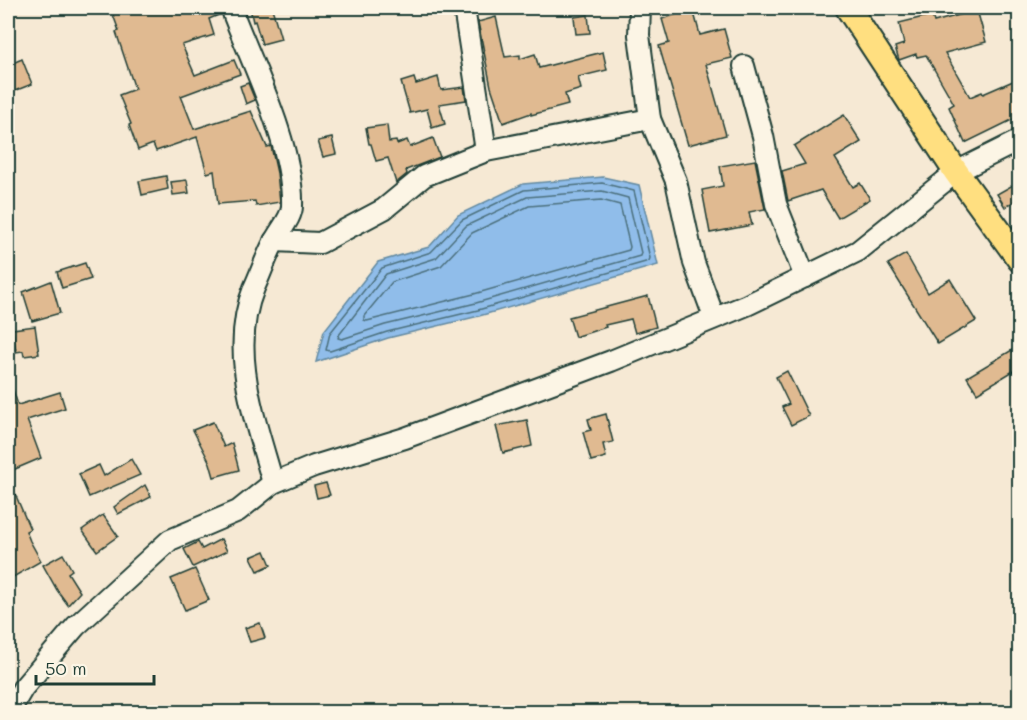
<svg xmlns="http://www.w3.org/2000/svg" width="1027" height="720" viewBox="0 0 1027 720" font-family="Mali,sans-serif">
  <style>
    .water { fill: #90bdea; stroke: #638aa1; stroke-width: 1.5 }
    .lines { fill: none; stroke-linecap: round; stroke-linejoin: round }
    .shore { stroke: #4c707d; stroke-width: 1.5 }
    .building { fill: #e0ba91; stroke: #1f3d34; stroke-width: 1.5 }
    .minor-casing { stroke: #1f3d34; stroke-width: 24 }
    .major-casing { stroke: #1f3d34; stroke-width: 28 }
    .minor { stroke: #fcf5e5; stroke-width: 20 }
    .major { stroke: #ffdf80; stroke-width: 24 }
  </style>
  <rect width="100%" height="100%" fill="#f6e9d4"/>
  <filter id="ink" filterUnits="userSpaceOnUse"><feTurbulence type="fractalNoise" baseFrequency=".0167" numOctaves="2"/><feDisplacementMap in="SourceGraphic" scale="12" xChannelSelector="R" yChannelSelector="G"/><feConvolveMatrix kernelMatrix="1 2 1 2 8 2 1 2 1" color-interpolation-filters="sRGB"/></filter>
  <g filter="url(#ink)">
    <path class="water" d="M 603,177 L 639,185 L 658,265 L 479,316 L 388,338 L 316,362 L 324,331 L 378,262 L 429,247 L 458,215 L 523,184 Z"/>
    <g class="lines">
      <g class="shore">
        <path d="M 602,183 L 634,191 L 650,258 L 649,261 L 478,310 L 387,332 L 330,351 L 326,350 L 330,333 L 382,268 L 431,252 L 462,220 L 524,190 Z"/>
        <path d="M 602,191 L 628,198 L 641,253 L 640,256 L 476,303 L 385,325 L 342,339 L 338,338 L 339,335 L 386,274 L 436,258 L 466,226 L 527,197 Z"/>
        <path d="M 601,200 L 620,205 L 630,247 L 629,250 L 474,294 L 367,321 L 364,320 L 364,316 L 392,282 L 441,266 L 472,233 L 529,206 Z"/>
      </g>
    </g>
    <g class="building">
      <path d="M 119,8 L 220,8 L 221,14 L 209,19 L 214,35 L 182,45 L 195,75 L 234,60 L 240,74 L 181,96 L 194,129 L 251,111 L 267,147 L 271,146 L 277,173 L 280,202 L 256,206 L 255,201 L 218,204 L 214,171 L 207,173 L 197,137 L 156,151 L 153,144 L 138,150 L 129,125 L 131,124 L 119,95 L 135,89 L 116,32 L 119,31 L 112,12 L 119,9 Z"/>
      <path d="M 250,8 L 272,8 L 281,39 L 262,44 L 255,21 L 253,22 Z"/>
      <path d="M 693,9 L 700,35 L 724,29 L 732,58 L 706,64 L 726,135 L 688,145 L 659,46 L 669,43 L 662,19 Z"/>
      <path d="M 977,10 L 986,42 L 945,53 L 970,97 L 982,92 L 983,94 L 1020,78 L 1020,116 L 965,143 L 949,107 L 954,104 L 926,55 L 917,57 L 916,54 L 899,60 L 895,47 L 904,44 L 899,23 L 932,15 L 934,22 Z"/>
      <path d="M 588,15 L 590,33 L 576,34 L 574,17 Z"/>
      <path d="M 496,17 L 505,57 L 520,55 L 520,59 L 535,54 L 539,68 L 603,52 L 607,70 L 578,77 L 581,89 L 565,94 L 568,105 L 531,115 L 531,113 L 503,123 L 491,87 L 478,22 Z"/>
      <path d="M 22,59 L 32,84 L 12,92 L 8,82 L 8,65 Z"/>
      <path d="M 438,77 L 441,90 L 464,87 L 466,100 L 439,104 L 445,124 L 432,128 L 427,109 L 410,113 L 401,82 L 414,78 L 416,84 Z"/>
      <path d="M 248,83 L 255,100 L 246,104 L 240,86 Z"/>
      <path d="M 844,115 L 861,142 L 835,158 L 853,187 L 860,183 L 870,199 L 838,218 L 821,190 L 788,201 L 782,171 L 805,164 L 794,146 Z"/>
      <path d="M 387,125 L 389,142 L 396,141 L 397,144 L 407,140 L 410,147 L 433,138 L 440,157 L 406,170 L 407,174 L 396,183 L 388,158 L 376,161 L 371,144 L 369,144 L 366,128 Z"/>
      <path d="M 332,138 L 336,154 L 323,157 L 318,141 Z"/>
      <path d="M 755,160 L 765,209 L 749,212 L 752,225 L 710,233 L 702,190 L 723,186 L 720,166 Z"/>
      <path d="M 166,176 L 168,189 L 142,195 L 139,181 Z"/>
      <path d="M 187,180 L 189,193 L 173,195 L 171,182 Z"/>
      <path d="M 1020,181 L 1020,198 L 1005,207 L 997,194 Z"/>
      <path d="M 906,254 L 928,293 L 950,279 L 976,321 L 938,344 L 888,264 Z"/>
      <path d="M 85,263 L 91,279 L 62,288 L 57,272 Z"/>
      <path d="M 51,281 L 60,313 L 32,321 L 23,292 Z"/>
      <path d="M 648,296 L 656,327 L 635,333 L 631,319 L 605,325 L 606,327 L 575,337 L 569,317 Z"/>
      <path d="M 35,326 L 39,354 L 24,356 L 23,351 L 16,352 L 13,329 Z"/>
      <path d="M 1012,350 L 1020,362 L 1020,367 L 977,393 L 967,377 Z"/>
      <path d="M 787,371 L 809,416 L 791,425 L 782,407 L 789,404 L 776,377 Z"/>
      <path d="M 8,381 L 10,381 L 18,405 L 60,392 L 65,408 L 27,420 L 41,458 L 8,472 Z"/>
      <path d="M 606,414 L 613,442 L 603,444 L 606,457 L 591,461 L 583,432 L 591,430 L 588,419 Z"/>
      <path d="M 527,420 L 532,446 L 503,453 L 496,426 Z"/>
      <path d="M 213,422 L 224,447 L 232,443 L 239,470 L 214,477 L 210,463 L 193,430 Z"/>
      <path d="M 131,459 L 140,475 L 89,497 L 79,474 L 99,465 L 104,476 Z"/>
      <path d="M 8,477 L 30,529 L 26,531 L 30,541 L 41,561 L 8,580 Z"/>
      <path d="M 326,483 L 330,495 L 317,498 L 314,486 Z"/>
      <path d="M 145,485 L 151,497 L 118,514 L 114,507 Z"/>
      <path d="M 103,515 L 118,536 L 97,551 L 82,530 Z"/>
      <path d="M 221,539 L 227,551 L 193,567 L 184,549 L 198,542 L 202,549 Z"/>
      <path d="M 265,551 L 271,565 L 258,571 L 251,557 Z"/>
      <path d="M 63,554 L 72,570 L 68,573 L 80,592 L 68,605 L 57,590 L 43,565 Z"/>
      <path d="M 195,569 L 209,600 L 185,610 L 171,579 Z"/>
      <path d="M 260,623 L 265,638 L 250,642 L 245,628 Z"/>
    </g>
    <g class="lines">
      <g class="minor-casing">
        <g id="minor">
          <path d="M 232,8 L 234,16 C 255,70 294,149 292,206 C 292,218 279,231 274,242 C 266,257 261,273 254,288 C 228,352 256,421 273,483"/>
          <path d="M 464,8 L 486,151"/>
          <path d="M 640,8 L 639,35 L 650,119 L 676,181 L 694,263 L 714,317"/>
          <path d="M 744,66 L 763,136 L 776,204 L 805,277"/>
          <path d="M 274,241 L 320,243 L 384,209 L 424,176 L 486,151 L 650,119"/>
          <path d="M 9,712 L 23,688 L 76,626 L 170,540 L 238,511 L 273,483 L 314,466 L 405,438 L 611,361 L 747,305 L 858,251 L 956,172 L 1020,140"/>
        </g>
      </g>
      <g class="major-casing">
        <path id="major" d="M 848,8 L 956,172 L 1020,260"/>
      </g>
      <use href="#minor" class="minor"/>
      <use href="#major" class="major"/>
    </g>
  </g>
  <rect width="1027" height="720" fill="none" stroke="#fcf5e5" stroke-width="30"/>
  <rect x="15" y="15" width="997" height="690" fill="none" stroke="#1f3d34" stroke-width="2" filter="url(#ink)"/>
  <path d="M36 675v9h118v-9" fill="none" stroke="#1f3d34" stroke-width="3"/>
  <text x="45" y="675" font-size="18" fill="#1f3d34" stroke="#fcf5e5" stroke-width="4.5" paint-order="stroke">50 m</text>
</svg>
